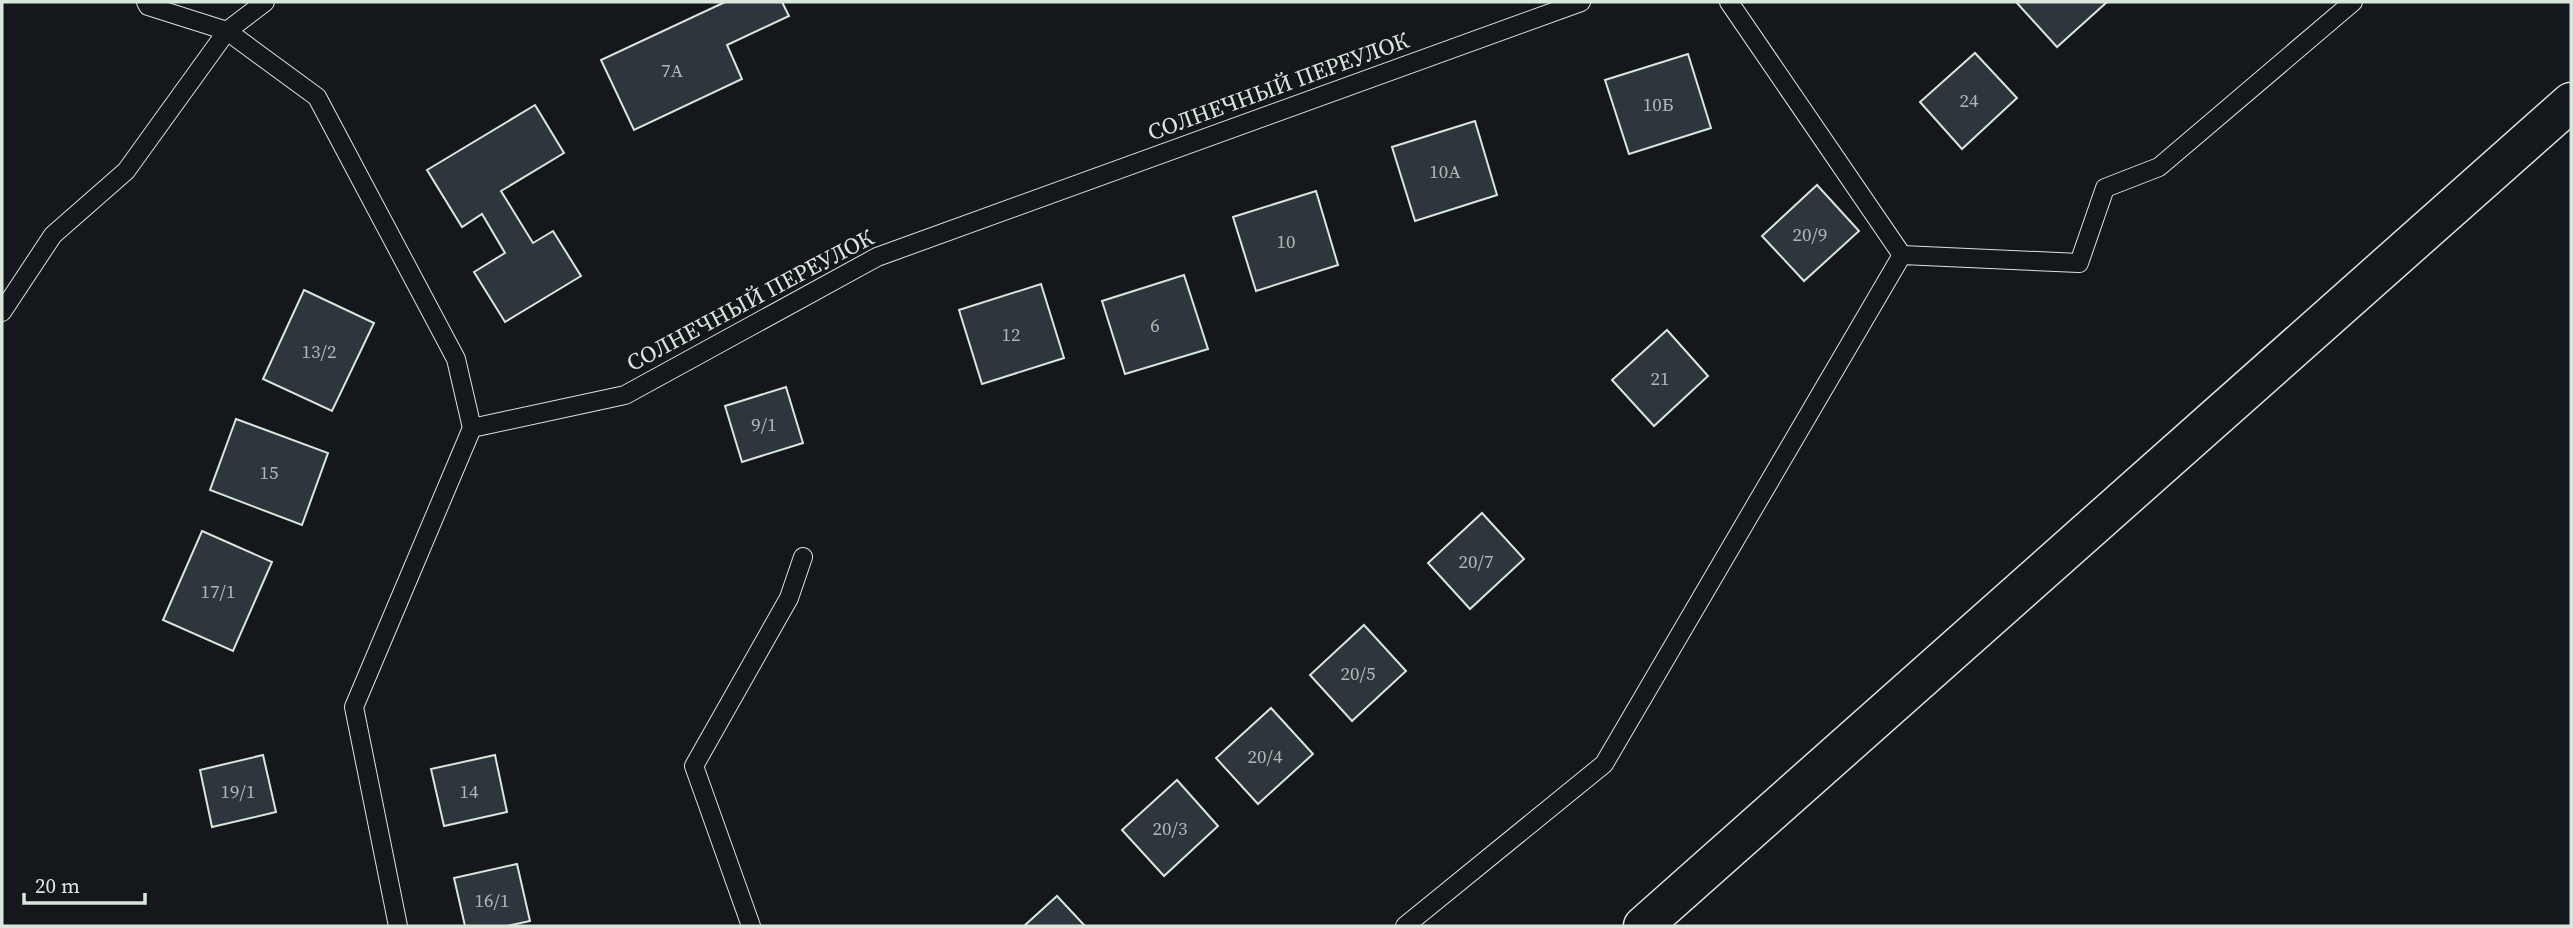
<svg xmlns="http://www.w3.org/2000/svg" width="2573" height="928" viewBox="0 0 2573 928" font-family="'Source Serif 4',serif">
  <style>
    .building { fill: #2c363c; stroke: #d8e6dc; stroke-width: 2 }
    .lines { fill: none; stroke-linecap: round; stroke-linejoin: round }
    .service-casing { stroke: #d8e6dc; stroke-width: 20 }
    .trunk-casing { stroke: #d8e6dc; stroke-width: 41 }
    .service { stroke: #14181c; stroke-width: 18 }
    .trunk { stroke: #14181c; stroke-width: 38 }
    .labels { text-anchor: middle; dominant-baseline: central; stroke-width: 5; stroke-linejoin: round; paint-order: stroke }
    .number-label { font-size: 19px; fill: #adbab4 }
    .street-label { font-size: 23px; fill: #d8e6dc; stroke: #14181c }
  </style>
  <rect width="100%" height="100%" fill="#14181c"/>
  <g class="building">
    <path d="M 725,2 L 782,2 L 789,16 L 727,45 L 742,79 L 634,130 L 601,60 Z"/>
    <path d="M 2016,2 L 2107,2 L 2057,47 Z"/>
    <path d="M 1975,53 L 2017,98 L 1962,149 L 1920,102 Z"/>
    <path d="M 1688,54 L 1711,128 L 1629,154 L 1605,80 Z"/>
    <path d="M 535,105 L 564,153 L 501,191 L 533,243 L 553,231 L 581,276 L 505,322 L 474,272 L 505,253 L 482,214 L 462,227 L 427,170 Z"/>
    <path d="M 1475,121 L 1497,195 L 1415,221 L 1392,147 Z"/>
    <path d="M 1817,185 L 1859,231 L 1804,281 L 1762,236 Z"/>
    <path d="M 1316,191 L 1338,265 L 1256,291 L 1233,217 Z"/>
    <path d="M 1184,275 L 1208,349 L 1125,374 L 1102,301 Z"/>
    <path d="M 1041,284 L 1064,358 L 982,384 L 959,310 Z"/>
    <path d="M 304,290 L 374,323 L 332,411 L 263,379 Z"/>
    <path d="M 1667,330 L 1708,376 L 1654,426 L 1612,380 Z"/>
    <path d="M 786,387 L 803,443 L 742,462 L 725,406 Z"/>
    <path d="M 236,419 L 328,453 L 302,525 L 210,490 Z"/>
    <path d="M 1482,513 L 1524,559 L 1470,609 L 1428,563 Z"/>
    <path d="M 202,531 L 272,562 L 233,651 L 163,620 Z"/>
    <path d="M 1364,625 L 1406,671 L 1352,721 L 1310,675 Z"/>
    <path d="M 1271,708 L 1313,754 L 1258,804 L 1216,758 Z"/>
    <path d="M 263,755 L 276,812 L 212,827 L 200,770 Z"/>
    <path d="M 495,755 L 507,812 L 444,826 L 431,769 Z"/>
    <path d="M 1177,780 L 1218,826 L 1164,876 L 1122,830 Z"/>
    <path d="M 517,864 L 530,921 L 507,926 L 465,926 L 454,878 Z"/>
    <path d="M 1057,896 L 1085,926 L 1024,926 Z"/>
  </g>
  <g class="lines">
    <g class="service-casing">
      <g id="service">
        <path d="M 146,2 L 148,6 L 227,31 L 317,97 L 456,359 L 472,428"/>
        <path d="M 1729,2 L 1902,255"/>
        <path d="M 2,312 L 53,235 L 126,171 L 227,31 L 265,2"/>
        <path d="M 398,926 L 354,707 L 472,428 L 625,395 L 877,257 L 1581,2"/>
        <path d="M 751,926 L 694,766 L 789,598 L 803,557"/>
        <path d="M 1405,926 L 1604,764 L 1902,255 L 2079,263 L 2105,188 L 2159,167 L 2353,2"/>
      </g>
    </g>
    <g class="trunk-casing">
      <path id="trunk" d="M 1643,926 L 2571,102"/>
    </g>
    <use href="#service" class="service"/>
    <use href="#trunk" class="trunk"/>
  </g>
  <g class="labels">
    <g class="number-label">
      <text x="672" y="70">7А</text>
      <text x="1969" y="100">24</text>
      <text x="1658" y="104">10Б</text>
      <text x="1445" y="171">10А</text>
      <text x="1810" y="234">20/9</text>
      <text x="1286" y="241">10</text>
      <text x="1155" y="325">6</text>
      <text x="1011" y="334">12</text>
      <text x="319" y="351">13/2</text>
      <text x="1660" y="378">21</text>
      <text x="764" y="424">9/1</text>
      <text x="269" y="472">15</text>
      <text x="1476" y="561">20/7</text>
      <text x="218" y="591">17/1</text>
      <text x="1358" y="673">20/5</text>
      <text x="1265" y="756">20/4</text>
      <text x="238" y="791">19/1</text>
      <text x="469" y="791">14</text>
      <text x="1170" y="828">20/3</text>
      <text x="492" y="900">16/1</text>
    </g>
    <g class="street-label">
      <text transform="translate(1278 86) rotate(-20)">СОЛНЕЧНЫЙ ПЕРЕУЛОК</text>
      <text transform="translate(750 300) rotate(-28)">СОЛНЕЧНЫЙ ПЕРЕУЛОК</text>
    </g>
  </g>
  <rect width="2573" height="928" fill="none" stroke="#d8e6dc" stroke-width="7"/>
  <path d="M24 893v10h121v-10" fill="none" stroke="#d8e6dc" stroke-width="3.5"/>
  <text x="35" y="893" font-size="21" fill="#d8e6dc" stroke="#14181c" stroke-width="5" paint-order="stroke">20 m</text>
</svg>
